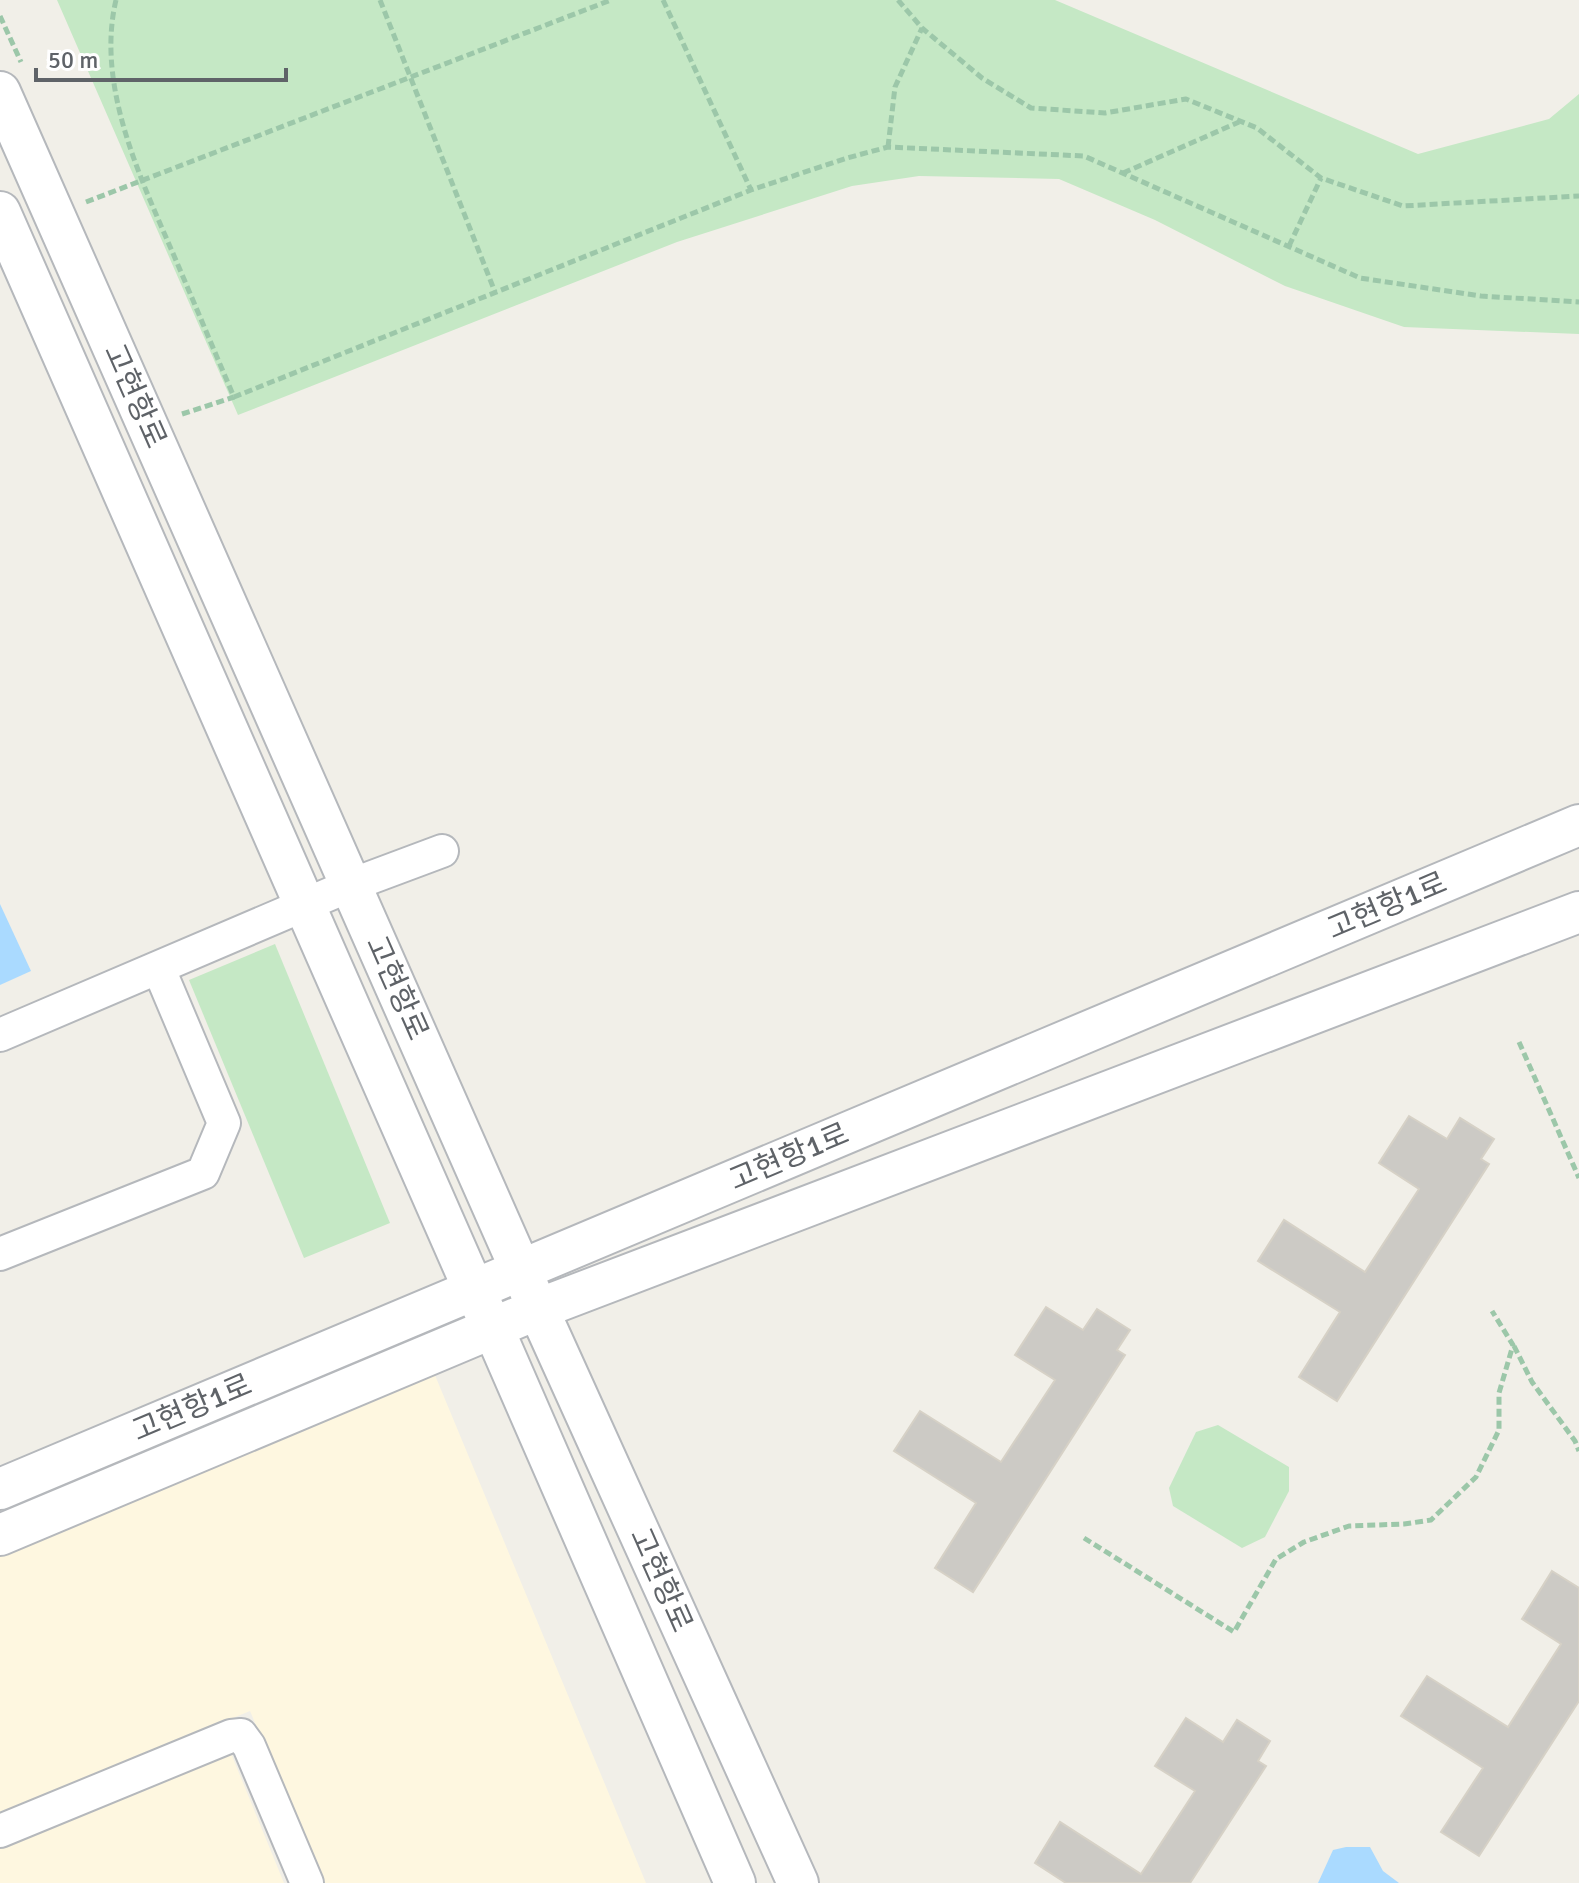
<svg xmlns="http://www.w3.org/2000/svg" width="1579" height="1883" viewBox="0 0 1579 1883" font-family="Signika,'Noto Sans KR',sans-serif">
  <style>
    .commercial { fill: #fef7e0 }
    .green { fill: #c5e8c5 }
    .water { fill: #aadaff }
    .building { fill: #cccac5; stroke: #d6d1c6; stroke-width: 2 }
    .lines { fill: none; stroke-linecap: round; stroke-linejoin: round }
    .minor-casing { stroke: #b5b8bc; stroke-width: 36 }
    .tertiary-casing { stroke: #b5b8bc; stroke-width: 44 }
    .path { stroke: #9cc7a9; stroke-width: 5; stroke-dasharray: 8 4; stroke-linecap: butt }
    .minor { stroke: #fff; stroke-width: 32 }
    .tertiary { stroke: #fff; stroke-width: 40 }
    .labels { text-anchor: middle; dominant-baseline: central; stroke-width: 6; stroke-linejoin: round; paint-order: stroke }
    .street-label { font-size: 30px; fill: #5f6368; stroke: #fff }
  </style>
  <rect width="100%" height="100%" fill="#f1efe8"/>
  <g class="commercial">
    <path d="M 432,1368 L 646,1883 L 323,1883 L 250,1711 L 0,1813 L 0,1549 Z"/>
    <path d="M 230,1751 L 284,1883 L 0,1883 L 0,1846 Z"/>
  </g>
  <g class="green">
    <path d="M 57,0 L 1055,0 L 1418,154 L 1549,119 L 1579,94 L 1579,334 L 1404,327 L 1285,286 L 1155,220 L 1059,179 L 919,176 L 852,186 L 677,242 L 238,415 Z"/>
    <path d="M 275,944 L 390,1223 L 304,1258 L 189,980 Z"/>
    <path d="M 1218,1425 L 1289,1467 L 1289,1491 L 1265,1537 L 1242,1548 L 1173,1506 L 1169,1488 L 1196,1432 Z"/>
  </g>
  <g class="water">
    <path d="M 0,904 L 31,971 L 0,985 Z"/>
    <path d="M 1346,1847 L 1370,1847 L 1383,1871 L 1399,1883 L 1318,1883 L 1333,1850 Z"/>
  </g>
  <g class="building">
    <path d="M 1409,1116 L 1447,1139 L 1460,1118 L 1494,1139 L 1481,1159 L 1489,1164 L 1337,1401 L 1299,1377 L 1340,1312 L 1258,1261 L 1284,1220 L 1365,1272 L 1419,1189 L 1379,1163 Z"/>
    <path d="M 1046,1307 L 1083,1330 L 1097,1309 L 1130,1330 L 1117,1350 L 1125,1355 L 973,1592 L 935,1568 L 976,1503 L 894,1451 L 920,1411 L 1001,1462 L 1055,1380 L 1015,1355 Z"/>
    <path d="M 1552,1571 L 1579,1588 L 1579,1701 L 1479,1856 L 1441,1832 L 1483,1768 L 1401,1716 L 1427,1676 L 1508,1727 L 1561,1644 L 1522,1619 Z"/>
    <path d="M 1186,1718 L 1223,1742 L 1237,1720 L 1270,1741 L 1258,1761 L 1266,1766 L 1190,1883 L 1066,1883 L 1035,1863 L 1060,1822 L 1141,1874 L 1195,1791 L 1155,1766 Z"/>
  </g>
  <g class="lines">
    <g class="minor-casing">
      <g id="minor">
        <path d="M 0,1035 L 351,885 L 442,851"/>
        <path d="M 0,1254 L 203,1173 L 224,1123 L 159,969"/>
        <path d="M 0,1831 L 231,1736 L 241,1735 L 249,1746 L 307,1883"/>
      </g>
    </g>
    <g class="tertiary-casing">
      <g id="tertiary">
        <path d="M 0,92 L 538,1309 L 798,1883"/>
        <path d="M 0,212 L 473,1288 L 493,1328 L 735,1883"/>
        <path d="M 0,1489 L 1579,825"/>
        <path d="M 0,1535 L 538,1309 L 1579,912"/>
      </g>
    </g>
    <g class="path">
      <path d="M 116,0 C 96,84 139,175 172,251 C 193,300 213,348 234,397 L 751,190 L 847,158 L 888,147 L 1084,156 L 1360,278 L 1481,296 L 1579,302"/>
      <path d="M 380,0 L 495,292"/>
      <path d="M 663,0 L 751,190"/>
      <path d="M 898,0 L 922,28 L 982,78 L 1031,108 L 1105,113 L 1186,99 L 1257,128 L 1321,178 L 1403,206 L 1579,196"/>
      <path d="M 0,16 L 21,62"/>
      <path d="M 888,147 L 895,87 L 922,28"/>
      <path d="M 1123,173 L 1239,122"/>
      <path d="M 86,202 L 611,0"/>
      <path d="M 1289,246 L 1321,178"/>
      <path d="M 182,414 L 234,397"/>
      <path d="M 1519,1042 L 1579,1178"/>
      <path d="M 1514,1346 L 1532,1382 L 1575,1441 L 1579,1451"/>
      <path d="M 1084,1538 L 1234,1632 L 1276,1559 L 1304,1542 L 1349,1526 L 1404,1524 L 1431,1520 L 1476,1477 L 1499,1430 L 1499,1393 L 1513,1345 L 1492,1311"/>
    </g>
    <use href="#minor" class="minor"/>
    <use href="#tertiary" class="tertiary"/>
  </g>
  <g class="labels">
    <g class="street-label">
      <text transform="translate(135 396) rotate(66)">고현항로</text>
      <text transform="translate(1387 906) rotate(-23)">고현항1로</text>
      <text transform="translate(397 988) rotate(66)">고현항로</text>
      <text transform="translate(789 1157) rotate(-23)">고현항1로</text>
      <text transform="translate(192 1408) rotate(-23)">고현항1로</text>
      <text transform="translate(661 1580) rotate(66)">고현항로</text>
    </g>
  </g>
  <path d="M36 68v12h250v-12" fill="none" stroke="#5f6368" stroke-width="4"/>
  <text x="48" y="68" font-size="24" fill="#5f6368" stroke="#ffffff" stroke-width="6" paint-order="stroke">50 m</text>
</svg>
